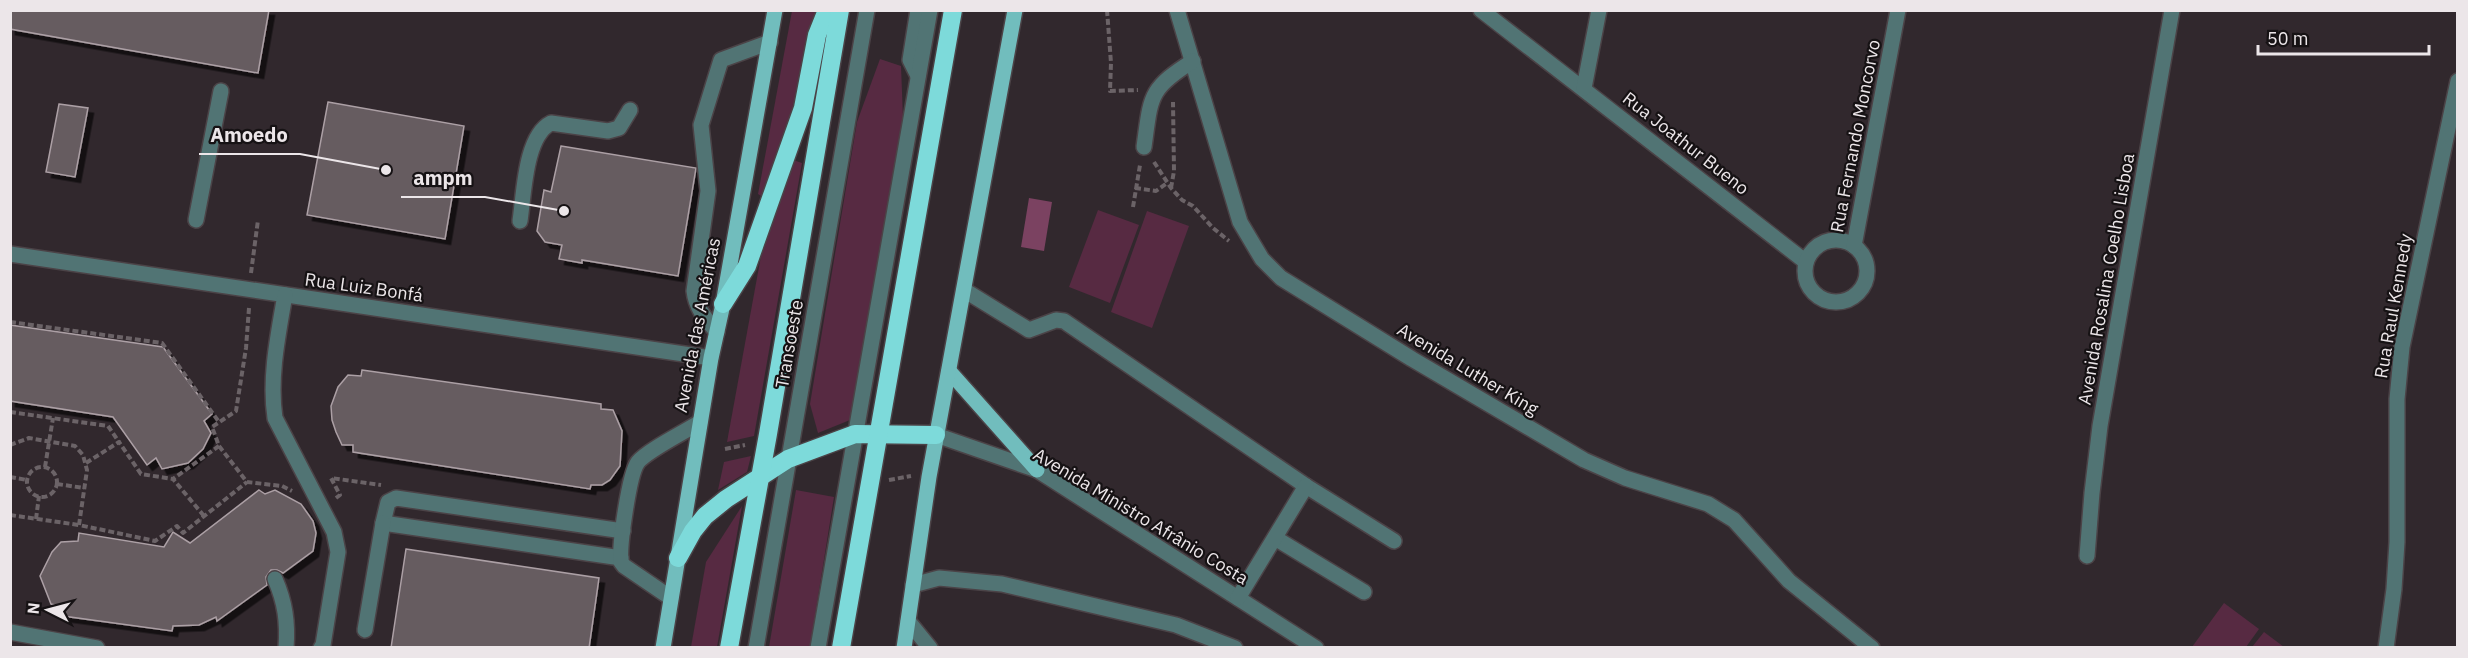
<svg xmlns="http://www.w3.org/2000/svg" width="2468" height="658" viewBox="0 0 2468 658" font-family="'IBM Plex Sans',sans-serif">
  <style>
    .green { fill: #572a42 }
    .water { fill: #7b4261 }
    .building { fill: #665b61; stroke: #aca0a5; stroke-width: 1.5; filter: url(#shadow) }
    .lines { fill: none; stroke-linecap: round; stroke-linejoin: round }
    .minor-casing { stroke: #4b4347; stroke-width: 18 }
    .major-casing { stroke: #4b4347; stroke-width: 18 }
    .highway-casing { stroke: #4b4347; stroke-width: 21 }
    .path { stroke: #6b6367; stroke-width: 4; stroke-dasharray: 6 3; stroke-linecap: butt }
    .minor { stroke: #517474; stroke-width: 15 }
    .major { stroke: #71bdbd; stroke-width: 15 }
    .highway { stroke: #7ddada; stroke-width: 18 }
    .labels { text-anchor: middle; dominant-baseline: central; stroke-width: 4.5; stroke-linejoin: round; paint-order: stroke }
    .street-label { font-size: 18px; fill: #ece6e9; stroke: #161214 }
    .leader { fill: none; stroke: #ece6e9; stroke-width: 2 }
    .callout-dot { fill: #ece6e9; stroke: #161214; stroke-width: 2 }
    .callout-label { font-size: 20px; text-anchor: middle; font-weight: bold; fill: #ece6e9; stroke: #161214; stroke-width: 4.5; stroke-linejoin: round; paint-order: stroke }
  </style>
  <defs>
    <filter id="shadow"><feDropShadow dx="5.5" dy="5.5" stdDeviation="0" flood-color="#0009"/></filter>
  </defs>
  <rect width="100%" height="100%" fill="#31282d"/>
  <g class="green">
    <path d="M 792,11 L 817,11 L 794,117 L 764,198 L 758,194 Z"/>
    <path d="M 880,59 L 901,66 L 903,118 L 850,420 L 818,433 L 810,404 L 857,122 Z"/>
    <path d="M 793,160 L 802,163 L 754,436 L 727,442 L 763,245 Z"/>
    <path d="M 1098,210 L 1139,225 L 1110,303 L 1069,287 Z"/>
    <path d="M 1147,211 L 1189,226 L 1152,328 L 1111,312 Z"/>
    <path d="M 751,456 L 747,472 L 718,490 L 724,462 Z"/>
    <path d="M 796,490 L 834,497 L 810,647 L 769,647 Z"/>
    <path d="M 742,506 L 717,647 L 691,647 L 706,562 Z"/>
    <path d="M 2224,603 L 2259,629 L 2246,647 L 2192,647 Z"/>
    <path d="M 2264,632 L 2284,647 L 2252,647 Z"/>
  </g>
  <path class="water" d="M 1029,198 L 1052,202 L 1044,251 L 1021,247 Z"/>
  <g class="building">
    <path d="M 10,10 L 269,10 L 258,73 L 10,29 Z"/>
    <path d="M 328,102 L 464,126 L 445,239 L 307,215 Z"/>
    <path d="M 59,104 L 88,108 L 75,177 L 46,172 Z"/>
    <path d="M 561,146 L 696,168 L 678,276 L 582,260 L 582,263 L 559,259 L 562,245 L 545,242 L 537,231 L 544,190 L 551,192 Z"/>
    <path d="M 10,325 L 163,347 L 212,414 L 204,421 L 211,433 L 203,449 L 188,463 L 162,469 L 156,458 L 147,465 L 113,417 L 10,401 Z"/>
    <path d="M 362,370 L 601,404 L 601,409 L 613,410 L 622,431 L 620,466 L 610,480 L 602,485 L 591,485 L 590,489 L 353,452 L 353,445 L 342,445 L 336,432 L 332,420 L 331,406 L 338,387 L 348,375 L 361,376 Z"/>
    <path d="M 259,490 L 265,494 L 275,490 L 301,504 L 313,521 L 316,533 L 313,551 L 283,573 L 277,570 L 271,570 L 266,577 L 267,585 L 217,621 L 216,617 L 199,625 L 173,626 L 172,631 L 63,616 L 64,607 L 51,604 L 40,576 L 52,552 L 61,542 L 78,541 L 79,533 L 164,547 L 173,532 L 190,543 Z"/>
    <path d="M 406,549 L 599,578 L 589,648 L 391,648 Z"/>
  </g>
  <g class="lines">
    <g class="minor-casing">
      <g id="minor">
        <path d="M 918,10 L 910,60 L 918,76"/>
        <path d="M 1177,10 L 1240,222 L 1262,259 L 1281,278 L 1412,359 L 1584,460 L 1625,478 L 1708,504 L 1734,520 L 1789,581 L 1872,648"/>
        <path d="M 1481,10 L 1806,262"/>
        <path d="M 1584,88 L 1599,10"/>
        <path d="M 1144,147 C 1151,97 1148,89 1193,61"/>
        <path d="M 196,220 L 221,91"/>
        <path d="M 520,221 C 524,194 525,136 551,123 L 608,131 L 619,128 L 630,110"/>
        <circle cx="1836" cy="271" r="31"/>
        <path d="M 1854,246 L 1898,10"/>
        <path d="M 10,254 L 711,358"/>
        <path d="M 964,290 L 1029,330 L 1056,320 L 1064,321 L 1306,486 L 1394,541"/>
        <path d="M 285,295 C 278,335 269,378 275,418 L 334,532 L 338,552 L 323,645 L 321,648"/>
        <path d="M 717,332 C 706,319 696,309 694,291 L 708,191 L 701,125 L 721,60 L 770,42"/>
        <path d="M 936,435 L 1037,470 L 1316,648"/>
        <path d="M 1275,538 L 1364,592"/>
        <path d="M 2087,556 L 2092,493 L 2100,426 L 2172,10"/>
        <path d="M 621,558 L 383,523 L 388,502 L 396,498 L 623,531"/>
        <path d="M 275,579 C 285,602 288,622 286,648"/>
        <path d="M 913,585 L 939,578 L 1002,584 L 1176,625 L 1235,648"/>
        <path d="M 671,598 L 624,566 L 621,562 C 619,546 629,474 638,462 C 648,450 685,432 700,422"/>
        <path d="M 1238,598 L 1306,486"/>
        <path d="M 908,621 L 930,648"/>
        <path d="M 365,630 L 383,523"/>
        <path d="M 10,632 L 97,648"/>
        <path d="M 756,648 L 867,10"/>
        <path d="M 818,648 L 930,10"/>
        <path d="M 2386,648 L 2394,589 L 2397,542 L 2397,399 L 2402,347 L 2458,81"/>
      </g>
    </g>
    <g class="major-casing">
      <g id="major">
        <path d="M 949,371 L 1037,470"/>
        <path d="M 663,648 L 711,358 L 723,304 L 775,10"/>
        <path d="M 904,648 L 929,477 L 1015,10"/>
      </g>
    </g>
    <g class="highway-casing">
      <g id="highway">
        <path d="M 723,304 L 747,266 L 803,108 L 817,35 L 827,10"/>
        <path d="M 678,558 L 693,531 L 705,516 L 726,499 L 788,459 L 855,434 L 936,435"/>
        <path d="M 729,648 L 768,434 L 840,10"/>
        <path d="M 841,648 L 953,10"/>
      </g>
    </g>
    <g class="path">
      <path d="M 1107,10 L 1111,63 L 1110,91 L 1138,90"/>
      <path d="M 1154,162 L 1171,188 L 1182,200 L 1193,206 L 1213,228 L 1229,241"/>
      <path d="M 1135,188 L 1156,191 L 1167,183"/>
      <path d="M 1171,188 L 1174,171 L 1173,102"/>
      <path d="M 1133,207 L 1140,165"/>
      <path d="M 251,273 L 258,220"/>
      <path d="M 249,308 L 246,348 L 236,411 L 212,427 L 219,446 L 247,482 L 282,486 L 292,491"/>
      <path d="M 10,322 L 162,343 L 219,422"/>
      <path d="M 10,412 L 108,426 L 119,442"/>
      <path d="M 10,445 L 29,438 L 75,446 L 83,455 L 87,470 L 79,525 L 155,541 L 177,526 L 183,533 L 247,482"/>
      <path d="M 725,449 L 745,445"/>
      <path d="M 86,463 L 119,442 L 141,474 L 173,479"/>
      <circle cx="42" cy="482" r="15"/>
      <path d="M 45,467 L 53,418"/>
      <path d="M 10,477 L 27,480"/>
      <path d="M 889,480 L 911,476"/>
      <path d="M 57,484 L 84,488"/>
      <path d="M 336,498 L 340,495 L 331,478 L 381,485"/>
      <path d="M 10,515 L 79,525"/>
      <path d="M 204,516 L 173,479 L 219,446"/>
      <path d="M 36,519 L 39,496"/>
    </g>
    <use href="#minor" class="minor"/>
    <use href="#major" class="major"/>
    <use href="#highway" class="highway"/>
  </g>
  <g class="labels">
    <g class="street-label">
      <text transform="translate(1855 136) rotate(-79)">Rua Fernando Moncorvo</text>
      <text transform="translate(1686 143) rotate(38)">Rua Joathur Bueno</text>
      <text transform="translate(2106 279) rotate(-80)">Avenida Rosalina Coelho Lisboa</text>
      <text transform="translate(364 287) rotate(8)">Rua Luiz Bonfá</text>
      <text transform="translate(2393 306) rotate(-80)">Rua Raul Kennedy</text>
      <text transform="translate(697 325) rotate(-79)">Avenida das Américas</text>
      <text transform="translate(789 344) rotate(-80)">Transoeste</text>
      <text transform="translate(1468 369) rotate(31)">Avenida Luther King</text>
      <text transform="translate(1141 516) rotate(31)">Avenida Ministro Afrânio Costa</text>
    </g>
  </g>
  <path class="leader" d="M386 170L300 154H199M564 211L485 197H401"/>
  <g class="callout-dot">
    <circle cx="386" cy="170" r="6"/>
    <circle cx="564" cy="211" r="6"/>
  </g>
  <g class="callout-label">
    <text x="249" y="142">Amoedo</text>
    <text x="443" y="185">ampm</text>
  </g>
  <rect width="2468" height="658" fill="none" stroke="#ece6e9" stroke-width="24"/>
  <g transform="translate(48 610) rotate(276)" stroke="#161214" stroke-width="4.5" paint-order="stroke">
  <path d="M0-4.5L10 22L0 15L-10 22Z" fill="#ece6e9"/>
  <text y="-9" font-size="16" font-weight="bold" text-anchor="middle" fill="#ece6e9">N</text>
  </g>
  <path d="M2258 45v9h171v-9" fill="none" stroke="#ece6e9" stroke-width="3"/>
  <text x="2267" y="45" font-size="18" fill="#ece6e9" stroke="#161214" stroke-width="4.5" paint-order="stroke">50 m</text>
</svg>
